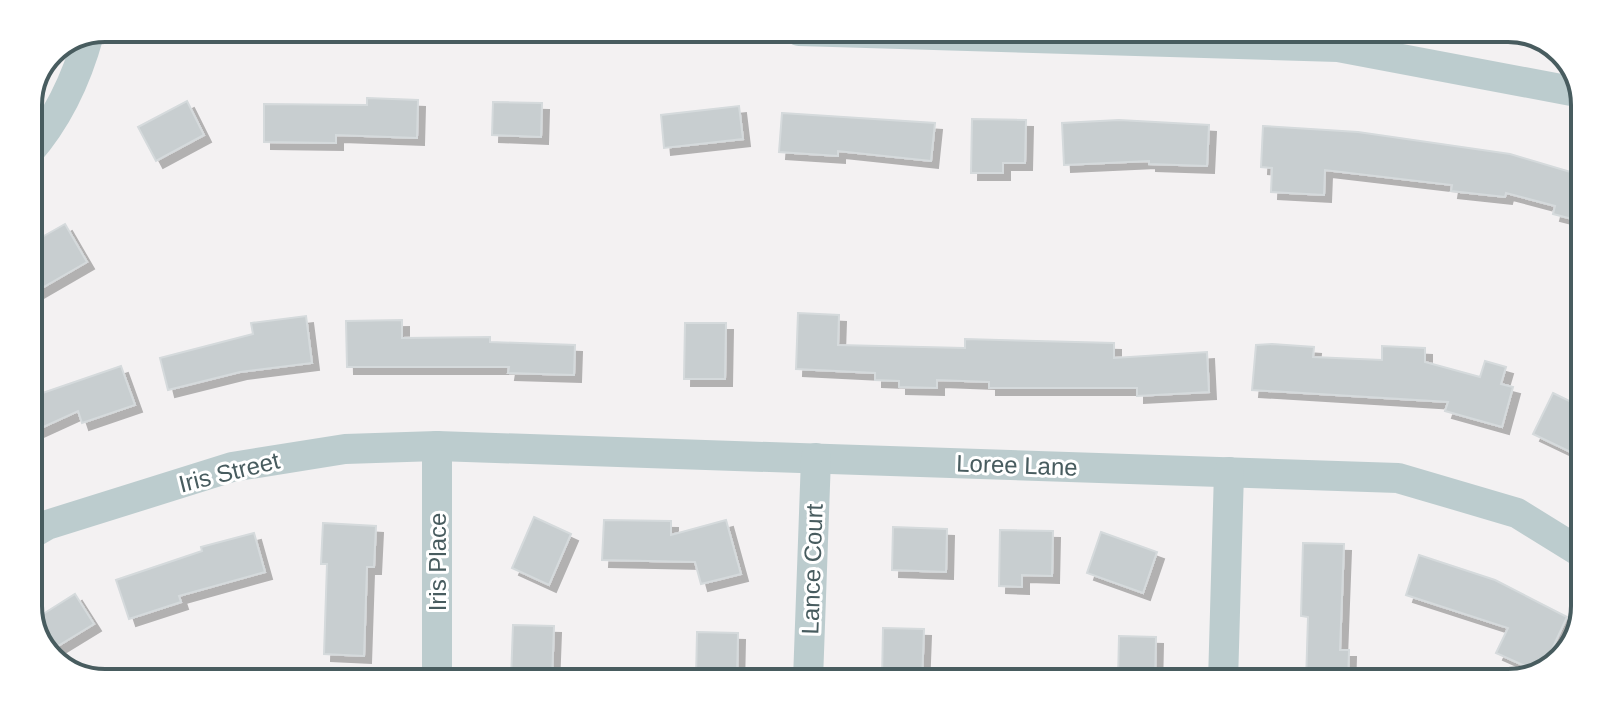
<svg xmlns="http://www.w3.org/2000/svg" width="1613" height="711" viewBox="0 0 1613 711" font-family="Helvetica,sans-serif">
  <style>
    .building { fill: #c8ced0; stroke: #d5dadc; stroke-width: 2; filter: url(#shadow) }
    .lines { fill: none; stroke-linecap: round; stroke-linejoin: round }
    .minor { stroke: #bcccce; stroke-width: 30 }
    .labels { text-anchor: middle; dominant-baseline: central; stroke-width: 6; stroke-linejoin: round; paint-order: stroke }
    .street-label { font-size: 24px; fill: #485c5f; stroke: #fff }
    .rim { fill: none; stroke: #485c5f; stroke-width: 4 }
  </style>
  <defs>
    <filter id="shadow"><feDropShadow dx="7" dy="7" stdDeviation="0" flood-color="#0004"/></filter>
  </defs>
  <rect width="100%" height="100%" fill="#f3f1f2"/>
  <g class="building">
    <path d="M 367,98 L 418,100 L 417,138 L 336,135 L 336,143 L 264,142 L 264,104 L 367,105 Z"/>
    <path d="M 187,101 L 204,135 L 156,161 L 138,127 Z"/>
    <path d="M 493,102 L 542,103 L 541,137 L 492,135 Z"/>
    <path d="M 739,106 L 743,139 L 664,148 L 661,115 Z"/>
    <path d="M 782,113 L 935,123 L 931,161 L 838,151 L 838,156 L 779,152 Z"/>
    <path d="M 972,119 L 1026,120 L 1025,163 L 1003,163 L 1003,173 L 971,173 Z"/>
    <path d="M 1119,120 L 1209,125 L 1207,166 L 1149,164 L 1149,161 L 1064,165 L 1062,123 Z"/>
    <path d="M 1263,126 L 1358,132 L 1510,154 L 1584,176 L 1584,222 L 1553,214 L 1555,206 L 1506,193 L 1505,197 L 1451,191 L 1452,185 L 1325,170 L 1324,195 L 1271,192 L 1272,168 L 1261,167 Z"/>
    <path d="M 65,224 L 87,262 L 28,296 L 28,245 Z"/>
    <path d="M 798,313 L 839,315 L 838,345 L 965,348 L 965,339 L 1114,343 L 1114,358 L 1207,352 L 1209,392 L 1137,396 L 1137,388 L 989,388 L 989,382 L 937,380 L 937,388 L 899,387 L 899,381 L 875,380 L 875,373 L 796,369 Z"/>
    <path d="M 306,316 L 312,363 L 240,372 L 168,390 L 160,358 L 253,334 L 251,323 Z"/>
    <path d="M 402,320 L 402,338 L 490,337 L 490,342 L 575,345 L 574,375 L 508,373 L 509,367 L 347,367 L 346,321 Z"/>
    <path d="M 685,323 L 726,323 L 725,379 L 684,379 Z"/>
    <path d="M 1272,344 L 1314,347 L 1313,357 L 1382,360 L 1382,346 L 1425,348 L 1425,362 L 1480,377 L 1485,361 L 1506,367 L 1501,384 L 1513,387 L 1502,427 L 1445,411 L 1448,402 L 1252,390 L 1256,345 Z"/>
    <path d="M 121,366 L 135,405 L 82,423 L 78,411 L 28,434 L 28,398 Z"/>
    <path d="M 1553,393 L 1582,407 L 1581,457 L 1533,434 Z"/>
    <path d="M 534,517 L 571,534 L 549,585 L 512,568 Z"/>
    <path d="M 604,520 L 671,521 L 671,535 L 726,520 L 741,574 L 701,584 L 695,562 L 602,560 Z"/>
    <path d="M 323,523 L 376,526 L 374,567 L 367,567 L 364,656 L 324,654 L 327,564 L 321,564 Z"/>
    <path d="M 893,527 L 947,529 L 946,572 L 892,570 Z"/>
    <path d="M 1000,530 L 1053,531 L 1052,576 L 1022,575 L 1022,587 L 999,586 Z"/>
    <path d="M 1101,532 L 1157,552 L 1143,593 L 1087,573 Z"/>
    <path d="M 254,533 L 265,572 L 179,596 L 181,602 L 129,619 L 116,580 L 202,551 L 201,547 Z"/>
    <path d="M 1303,543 L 1344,544 L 1340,650 L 1349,650 L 1348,682 L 1306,682 L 1308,617 L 1301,616 Z"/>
    <path d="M 1419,555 L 1495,580 L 1567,617 L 1541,673 L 1496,653 L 1508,628 L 1406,595 Z"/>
    <path d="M 75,594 L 94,624 L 48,652 L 32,621 Z"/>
    <path d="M 513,625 L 554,626 L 552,679 L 511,679 Z"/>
    <path d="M 883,628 L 924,629 L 922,681 L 882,681 Z"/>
    <path d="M 697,632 L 738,633 L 737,680 L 696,680 Z"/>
    <path d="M 1119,636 L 1156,637 L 1155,682 L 1118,681 Z"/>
  </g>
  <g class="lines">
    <g class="minor">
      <path d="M 799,31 L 1338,47 L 1582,93"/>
      <path d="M 28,153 C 58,119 77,78 89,34"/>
      <path d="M 437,446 L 437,679"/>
      <path d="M 28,536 L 47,525 L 232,467 L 345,449 L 437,446 L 1398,478 L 1517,513 L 1580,552"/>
      <path d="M 808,680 L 816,458"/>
      <path d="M 1223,682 L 1229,472"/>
    </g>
  </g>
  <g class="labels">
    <g class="street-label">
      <text transform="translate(1017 465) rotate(2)">Loree Lane</text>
      <text transform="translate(229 472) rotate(-14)">Iris Street</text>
      <text transform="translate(437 562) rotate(-90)">Iris Place</text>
      <text transform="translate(812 569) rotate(-88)">Lance Court</text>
    </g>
  </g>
  <path d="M0 0H1613V711H0ZM105 42H1508A63 63 0 0 1 1571 105V606A63 63 0 0 1 1508 669H105A63 63 0 0 1 42 606V105A63 63 0 0 1 105 42Z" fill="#fff" fill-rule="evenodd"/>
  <path class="rim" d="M105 42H1508A63 63 0 0 1 1571 105V606A63 63 0 0 1 1508 669H105A63 63 0 0 1 42 606V105A63 63 0 0 1 105 42Z"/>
</svg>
